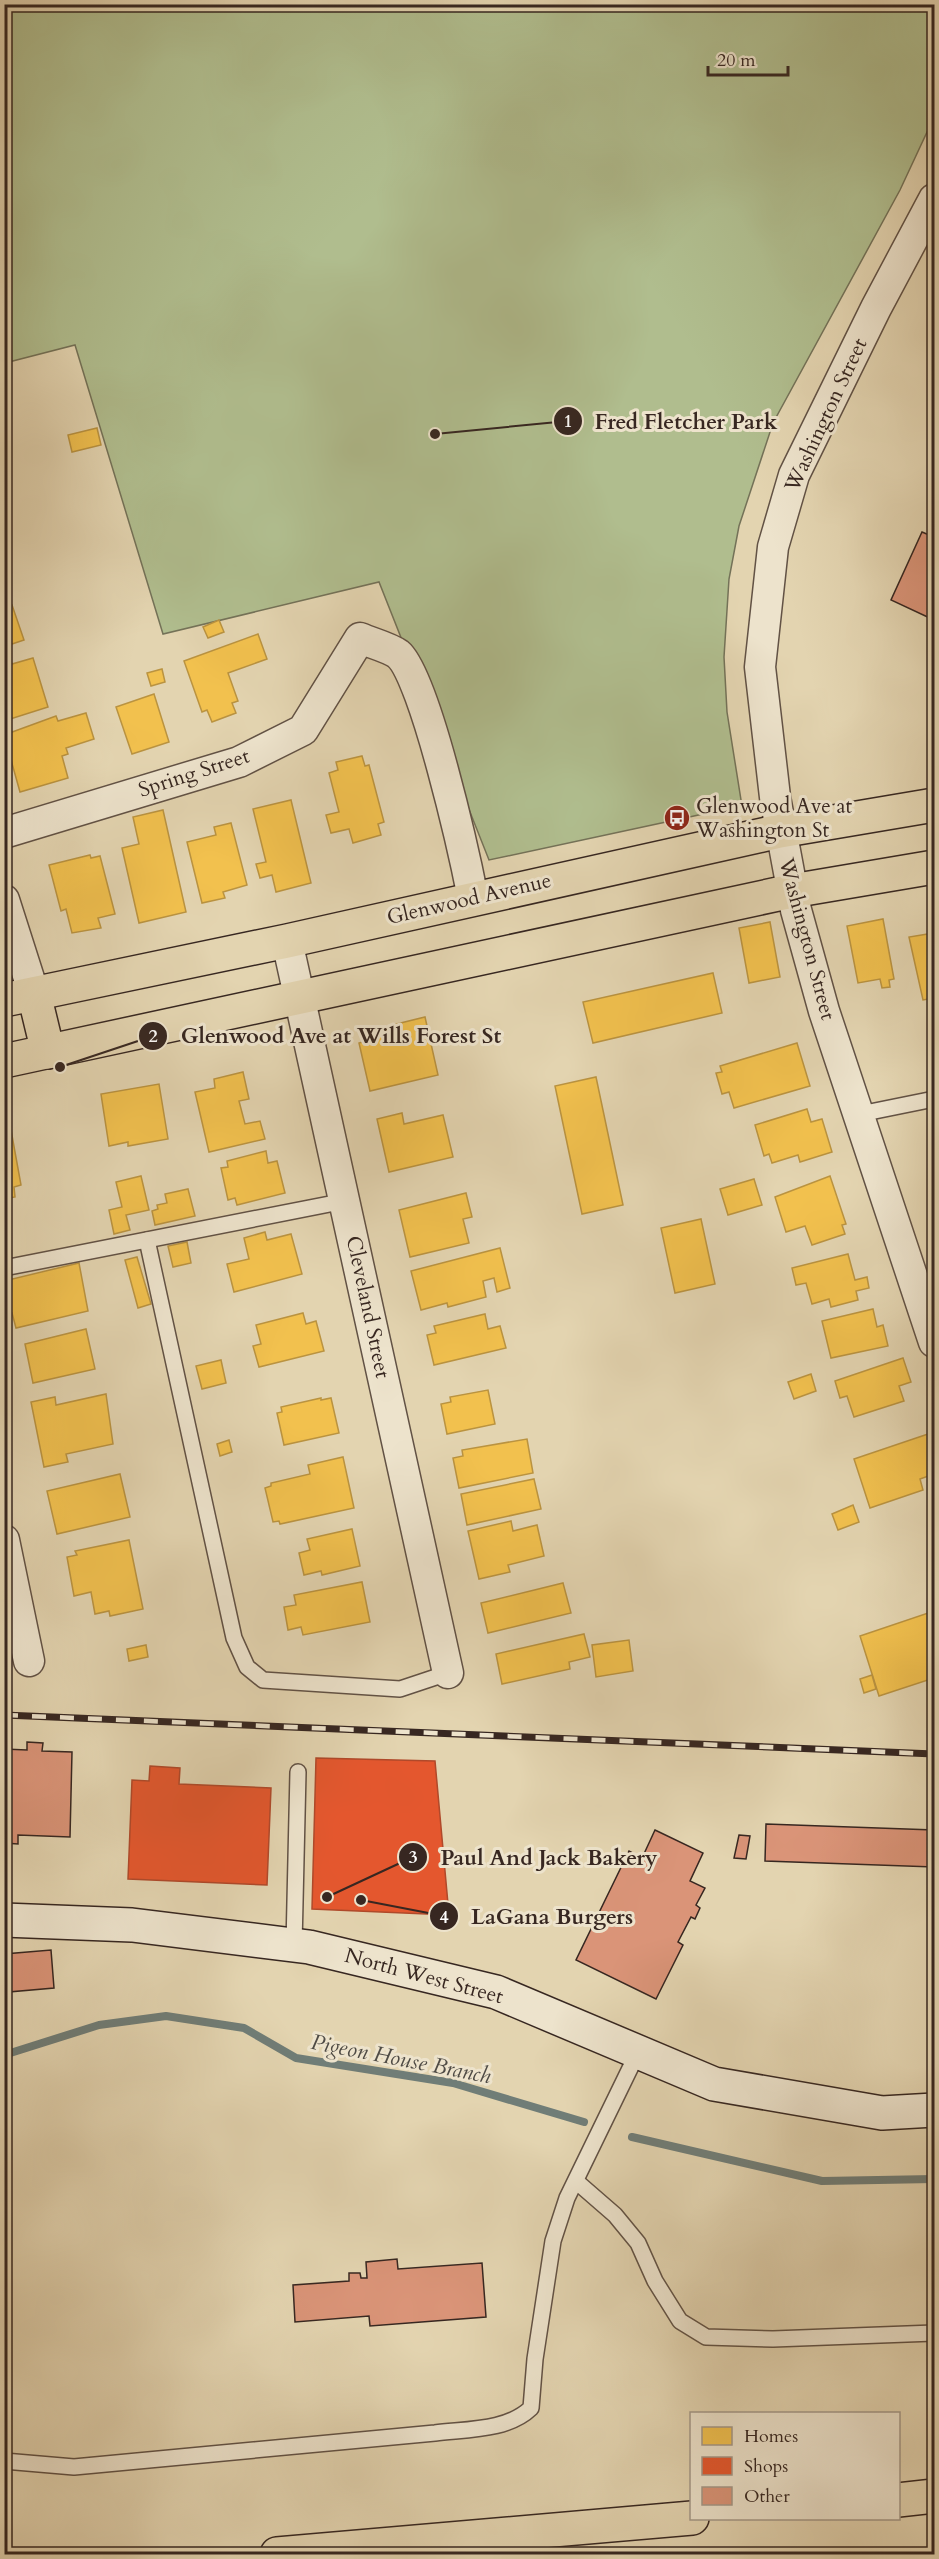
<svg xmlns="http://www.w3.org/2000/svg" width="939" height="2559" viewBox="0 0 939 2559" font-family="Cardo,serif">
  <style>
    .green { fill: #b0bd8e; stroke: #747258; stroke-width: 1.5 }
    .homes { fill: #f2c14e; stroke: #ba9340; stroke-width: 1.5 }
    .shops { fill: #e4572e; stroke: #b0492a; stroke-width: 1.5 }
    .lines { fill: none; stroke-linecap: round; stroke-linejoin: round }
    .stream { stroke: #707d77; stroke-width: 8 }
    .building { fill: #da9478; stroke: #372721; stroke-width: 1.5 }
    .lane-casing { stroke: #625245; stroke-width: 18 }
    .street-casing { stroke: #625245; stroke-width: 33 }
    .secondary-casing { stroke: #372721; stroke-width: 36 }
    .primary-casing { stroke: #372721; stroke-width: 36 }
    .lane { stroke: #ede3cc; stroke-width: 15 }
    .street { stroke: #ede3cc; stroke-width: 30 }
    .secondary { stroke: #ede3cc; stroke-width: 33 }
    .primary { stroke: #e3d4b0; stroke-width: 33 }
    .rail-casing { stroke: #372721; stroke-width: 7 }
    .rail { stroke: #ede3cc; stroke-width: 4.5; stroke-dasharray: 14; stroke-linecap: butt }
    .labels { text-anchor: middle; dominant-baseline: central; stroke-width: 6; stroke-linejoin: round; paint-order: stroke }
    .street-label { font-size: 21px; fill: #372721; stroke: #ede3cc }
    .poi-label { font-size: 21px; fill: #372721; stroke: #ede3cc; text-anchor: start }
    .water-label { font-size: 22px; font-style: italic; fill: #4f4b45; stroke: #ede3cc }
    .leader { fill: none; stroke: #372721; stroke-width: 2 }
    .callout-dot { fill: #372721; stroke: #ede3cc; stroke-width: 2 }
    .mark-label { font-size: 18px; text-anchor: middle; font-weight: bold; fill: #fff }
    .callout-label { font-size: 22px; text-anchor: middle; font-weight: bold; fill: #372721; stroke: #ede3cc; stroke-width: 6; stroke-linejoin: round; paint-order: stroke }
  </style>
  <rect width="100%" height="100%" fill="#e3d4b0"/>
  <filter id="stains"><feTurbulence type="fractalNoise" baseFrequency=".00333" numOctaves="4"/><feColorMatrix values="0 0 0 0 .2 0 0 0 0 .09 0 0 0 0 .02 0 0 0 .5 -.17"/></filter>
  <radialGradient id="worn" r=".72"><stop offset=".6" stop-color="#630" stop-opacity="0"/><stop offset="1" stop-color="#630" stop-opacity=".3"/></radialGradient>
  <path class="green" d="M 5,5 L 934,5 L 934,117 L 900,190 L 773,423 L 739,526 L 729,579 L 724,657 L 727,712 L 741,800 L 731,808 L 489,860 L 379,582 L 163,634 L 75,345 L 5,363 Z"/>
  <g class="homes">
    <path d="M 97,428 L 101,445 L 72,452 L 68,435 Z"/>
    <path d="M 12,605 L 24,640 L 6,646 L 12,664 L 33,658 L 48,707 L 4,721 L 4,607 Z"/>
    <path d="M 219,620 L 224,632 L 208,638 L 203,627 Z"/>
    <path d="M 258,634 L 267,659 L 228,673 L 238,701 L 232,703 L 236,713 L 212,722 L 207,710 L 202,712 L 184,661 Z"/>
    <path d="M 162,669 L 165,682 L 151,686 L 147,673 Z"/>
    <path d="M 154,694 L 169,742 L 132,754 L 116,707 Z"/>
    <path d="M 86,713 L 94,739 L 66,748 L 68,754 L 62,756 L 68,778 L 20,792 L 4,735 L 56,716 L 58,721 Z"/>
    <path d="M 362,756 L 365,766 L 369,765 L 384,822 L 378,824 L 381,835 L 353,843 L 349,829 L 331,833 L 326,815 L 339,812 L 329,773 L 338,770 L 336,762 Z"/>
    <path d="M 291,800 L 311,883 L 276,892 L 272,875 L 260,878 L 256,864 L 266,862 L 253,809 Z"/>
    <path d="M 163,810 L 186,912 L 139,923 L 122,848 L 139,844 L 133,817 Z"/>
    <path d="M 231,823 L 247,885 L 223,892 L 225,898 L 202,903 L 187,842 L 216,835 L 214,827 Z"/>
    <path d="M 90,855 L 91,858 L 100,856 L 115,914 L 98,918 L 101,928 L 72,933 L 66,909 L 61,911 L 49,865 Z"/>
    <path d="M 883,919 L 894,979 L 889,980 L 890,987 L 882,988 L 880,979 L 858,983 L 847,926 Z"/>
    <path d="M 770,922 L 780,977 L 749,983 L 739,928 Z"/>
    <path d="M 934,933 L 934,998 L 923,1000 L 909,937 Z"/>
    <path d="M 713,973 L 722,1013 L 593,1043 L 583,1002 Z"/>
    <path d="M 425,1017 L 438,1075 L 370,1091 L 359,1043 L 378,1038 L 376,1029 Z"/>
    <path d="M 797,1043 L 810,1086 L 734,1108 L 729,1092 L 722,1094 L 716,1073 L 722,1072 L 720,1066 Z"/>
    <path d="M 243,1072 L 249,1099 L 239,1101 L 245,1124 L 260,1121 L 265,1139 L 209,1152 L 195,1092 L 215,1088 L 214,1079 Z"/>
    <path d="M 596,1077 L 623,1205 L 582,1214 L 555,1086 Z"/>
    <path d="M 159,1084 L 168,1139 L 128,1146 L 128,1142 L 109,1146 L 101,1094 Z"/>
    <path d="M 807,1109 L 811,1122 L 822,1119 L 832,1152 L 800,1162 L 798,1155 L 772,1163 L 769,1154 L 764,1156 L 755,1125 Z"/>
    <path d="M 402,1113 L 404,1124 L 443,1115 L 453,1157 L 389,1172 L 377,1119 Z"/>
    <path d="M 9,1119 L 21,1185 L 14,1187 L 15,1197 L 4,1199 L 4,1120 Z"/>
    <path d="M 266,1151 L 268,1163 L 277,1161 L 285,1193 L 237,1205 L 235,1198 L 228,1200 L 221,1168 L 228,1167 L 227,1161 Z"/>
    <path d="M 141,1176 L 149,1210 L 126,1215 L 130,1230 L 114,1234 L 109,1210 L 122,1207 L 116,1182 Z"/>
    <path d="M 830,1176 L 846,1224 L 842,1225 L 845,1234 L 812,1245 L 805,1226 L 786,1232 L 775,1197 Z"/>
    <path d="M 754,1179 L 762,1205 L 728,1215 L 720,1189 Z"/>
    <path d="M 188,1189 L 195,1216 L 155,1225 L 152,1211 L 158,1209 L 157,1205 L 167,1203 L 165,1194 Z"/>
    <path d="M 466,1193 L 472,1217 L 463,1219 L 469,1243 L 410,1257 L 399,1210 Z"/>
    <path d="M 701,1219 L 715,1284 L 675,1293 L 661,1228 Z"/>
    <path d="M 265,1232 L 267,1240 L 291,1234 L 302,1274 L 234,1292 L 227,1264 L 249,1259 L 244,1238 Z"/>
    <path d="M 187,1242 L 191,1263 L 173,1267 L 168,1246 Z"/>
    <path d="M 500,1248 L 510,1288 L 497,1292 L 494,1278 L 483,1281 L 486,1297 L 448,1307 L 447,1303 L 421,1310 L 411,1271 Z"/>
    <path d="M 848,1254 L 855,1280 L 867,1277 L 869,1288 L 856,1291 L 858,1300 L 831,1307 L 829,1299 L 812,1304 L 806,1283 L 796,1285 L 792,1268 Z"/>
    <path d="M 137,1257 L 151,1304 L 138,1308 L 125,1260 Z"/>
    <path d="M 79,1263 L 88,1311 L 16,1328 L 12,1313 L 9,1314 L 4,1281 Z"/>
    <path d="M 873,1309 L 877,1327 L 883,1325 L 888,1346 L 831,1358 L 822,1321 Z"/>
    <path d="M 303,1313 L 306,1324 L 316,1321 L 324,1351 L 259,1367 L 253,1346 L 261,1344 L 256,1325 Z"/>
    <path d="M 485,1314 L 488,1329 L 500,1326 L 506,1348 L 434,1365 L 427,1335 L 436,1333 L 434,1326 Z"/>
    <path d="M 86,1329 L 95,1369 L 33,1383 L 25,1344 Z"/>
    <path d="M 903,1358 L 911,1382 L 899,1386 L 904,1401 L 854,1417 L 847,1396 L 840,1398 L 835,1381 Z"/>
    <path d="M 221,1360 L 226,1383 L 202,1389 L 196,1366 Z"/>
    <path d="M 811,1374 L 816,1391 L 794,1399 L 788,1382 Z"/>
    <path d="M 488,1390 L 495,1424 L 447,1434 L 441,1404 L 451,1402 L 450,1397 Z"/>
    <path d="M 106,1394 L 113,1444 L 66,1454 L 68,1462 L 44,1467 L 31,1402 L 55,1397 L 56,1405 Z"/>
    <path d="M 321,1398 L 321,1400 L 331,1398 L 339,1433 L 284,1445 L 277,1413 L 282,1412 L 281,1407 Z"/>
    <path d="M 928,1434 L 934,1454 L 934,1474 L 920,1479 L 923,1490 L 870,1508 L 854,1459 Z"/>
    <path d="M 527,1439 L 533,1473 L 459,1488 L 453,1458 L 463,1456 L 462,1450 Z"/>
    <path d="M 229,1440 L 232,1452 L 220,1456 L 217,1444 Z"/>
    <path d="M 343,1457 L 354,1508 L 280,1524 L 279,1521 L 273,1522 L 265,1488 L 271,1486 L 271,1483 L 310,1474 L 308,1465 Z"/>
    <path d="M 120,1474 L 130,1517 L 57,1534 L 47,1491 Z"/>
    <path d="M 534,1479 L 541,1509 L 467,1525 L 461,1494 Z"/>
    <path d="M 853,1505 L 859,1522 L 838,1530 L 832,1514 Z"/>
    <path d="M 511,1521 L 513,1531 L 537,1525 L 544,1556 L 508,1565 L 510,1572 L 479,1579 L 468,1531 Z"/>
    <path d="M 352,1529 L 360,1566 L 322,1575 L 321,1571 L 304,1575 L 299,1553 L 310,1550 L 307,1539 Z"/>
    <path d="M 129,1540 L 143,1609 L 110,1616 L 109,1611 L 95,1614 L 91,1592 L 74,1596 L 67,1557 L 77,1555 L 75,1551 Z"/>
    <path d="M 362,1582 L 370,1622 L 303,1635 L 301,1627 L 288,1630 L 284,1607 L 296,1605 L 294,1595 Z"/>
    <path d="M 563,1583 L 571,1613 L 488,1633 L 481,1603 Z"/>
    <path d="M 934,1611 L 934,1678 L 879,1696 L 860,1636 Z"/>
    <path d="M 584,1634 L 590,1657 L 569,1662 L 570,1669 L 502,1684 L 496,1654 Z"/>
    <path d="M 629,1640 L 633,1671 L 596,1677 L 592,1645 Z"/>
    <path d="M 146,1645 L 148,1657 L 129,1661 L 127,1649 Z"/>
    <path d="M 872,1675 L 876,1689 L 864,1693 L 860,1679 Z"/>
  </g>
  <g class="shops">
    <path d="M 316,1758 L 435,1761 L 449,1915 L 312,1909 Z"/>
    <path d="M 150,1766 L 180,1768 L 179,1784 L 271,1788 L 267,1885 L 128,1879 L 132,1780 L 149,1781 Z"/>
  </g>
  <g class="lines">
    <g class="stream">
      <path d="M 4,2055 L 99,2025 L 166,2016 L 244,2028 L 296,2058 L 453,2083 L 584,2122"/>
      <path d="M 632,2137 L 822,2181 L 934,2179"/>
    </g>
  </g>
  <g class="building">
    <path d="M 922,532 L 934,537 L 934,620 L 891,600 Z"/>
    <path d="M 27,1742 L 43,1743 L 42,1751 L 72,1752 L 70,1837 L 18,1835 L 18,1844 L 4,1843 L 4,1749 L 27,1750 Z"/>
    <path d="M 766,1824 L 934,1830 L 934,1867 L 765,1861 Z"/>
    <path d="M 655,1830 L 703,1853 L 690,1881 L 705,1888 L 696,1905 L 700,1908 L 695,1919 L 691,1917 L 678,1942 L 683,1945 L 656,1999 L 576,1960 L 629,1851 L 644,1859 L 643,1856 Z"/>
    <path d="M 739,1835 L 750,1836 L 746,1859 L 734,1858 Z"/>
    <path d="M 51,1950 L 54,1988 L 9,1992 L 10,2005 L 4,2006 L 4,1954 Z"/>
    <path d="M 397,2259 L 398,2269 L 482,2263 L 486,2317 L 370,2326 L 369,2316 L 295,2322 L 293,2285 L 349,2281 L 349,2273 L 360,2273 L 361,2278 L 367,2278 L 366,2262 Z"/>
  </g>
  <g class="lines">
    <g class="lane-casing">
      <g id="lane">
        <path d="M 860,1114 L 934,1099"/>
        <path d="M 147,1240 L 234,1638 L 247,1667 L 263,1680 L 400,1689 L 448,1673"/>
        <path d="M 4,1268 L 345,1201"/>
        <path d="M 294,1945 L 298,1772"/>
        <path d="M 577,2182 L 615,2215 L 638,2243 L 655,2281 L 680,2321 L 706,2337 L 773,2339 L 934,2333"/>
        <path d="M 4,2461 L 74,2467 L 435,2433 C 467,2429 507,2431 531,2408 L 535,2359 L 553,2241 L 567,2198 L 638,2052"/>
      </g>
    </g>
    <g class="street-casing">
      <g id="street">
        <path d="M 934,199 L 876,308 L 794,475 L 773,547 L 760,667 L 775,797 L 796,910 L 824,1011 L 934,1342"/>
        <path d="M 4,833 L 239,762 L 303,730 L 360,638 C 371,643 388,647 398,654 C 425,676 465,857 473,898"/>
        <path d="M 4,900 L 34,994"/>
        <path d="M 287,941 L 448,1673"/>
        <path d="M 4,1540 L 29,1661"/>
      </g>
    </g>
    <g class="secondary-casing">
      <path id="secondary" d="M 4,1920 L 132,1925 L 309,1947 L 496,1992 L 714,2084 L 882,2113 L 934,2110"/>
    </g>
    <g class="primary-casing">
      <g id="primary">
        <path d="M 34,994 L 48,1052"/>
        <path d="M 4,1000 L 287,941 L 780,831 L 934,805"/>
        <path d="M 4,1061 L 792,891 L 934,867"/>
        <path d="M 898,2500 L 934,2496"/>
        <path d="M 277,2554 L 692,2518"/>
      </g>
    </g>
    <use href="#lane" class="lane"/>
    <use href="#street" class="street"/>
    <use href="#secondary" class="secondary"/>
    <use href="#primary" class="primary"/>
    <g class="rail-casing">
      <path id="rail" d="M 4,1715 L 934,1754"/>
    </g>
    <use href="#rail" class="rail"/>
  </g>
  <defs>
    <g id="bus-disc" transform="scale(1.35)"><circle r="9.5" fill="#8f2418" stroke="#ede3cc"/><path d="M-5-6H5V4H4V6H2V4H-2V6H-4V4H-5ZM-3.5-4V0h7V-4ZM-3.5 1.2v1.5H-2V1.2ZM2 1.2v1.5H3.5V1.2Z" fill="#fff"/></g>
  </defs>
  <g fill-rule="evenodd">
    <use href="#bus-disc" x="677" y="818"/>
  </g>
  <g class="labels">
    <g class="street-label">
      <text transform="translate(826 415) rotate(-65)">Washington Street</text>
      <text transform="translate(194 773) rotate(-18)">Spring Street</text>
      <text transform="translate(469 899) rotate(-13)">Glenwood Avenue</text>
      <text transform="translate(807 939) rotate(75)">Washington Street</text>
      <text transform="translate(368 1307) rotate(78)">Cleveland Street</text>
      <text transform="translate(424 1976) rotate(15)">North West Street</text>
    </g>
    <g class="poi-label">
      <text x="696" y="806">Glenwood Ave at<tspan x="696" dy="24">Washington St</tspan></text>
    </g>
    <g class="water-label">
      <text transform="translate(401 2059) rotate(11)">Pigeon House Branch</text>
    </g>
  </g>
  <path class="leader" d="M435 434L568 421M60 1067L153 1036M327 1897L413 1857M361 1900L444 1916"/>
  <g class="callout-dot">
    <circle cx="435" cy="434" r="6"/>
    <circle cx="60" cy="1067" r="6"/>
    <circle cx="327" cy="1897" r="6"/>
    <circle cx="361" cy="1900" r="6"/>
    <circle cx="568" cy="421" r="15"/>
    <circle cx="153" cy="1036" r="15"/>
    <circle cx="413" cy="1857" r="15"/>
    <circle cx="444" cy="1916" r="15"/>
  </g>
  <g class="mark-label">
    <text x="568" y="427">1</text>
    <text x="153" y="1042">2</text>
    <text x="413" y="1863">3</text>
    <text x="444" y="1923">4</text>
  </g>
  <g class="callout-label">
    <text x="686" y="429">Fred Fletcher Park</text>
    <text x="341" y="1043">Glenwood Ave at Wills Forest St</text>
    <text x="549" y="1865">Paul And Jack Bakery</text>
    <text x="552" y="1924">LaGana Burgers</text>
  </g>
  <rect width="939" height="2559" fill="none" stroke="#e3d4b0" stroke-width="24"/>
  <rect x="6" y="6" width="927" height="2547" fill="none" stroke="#372721" stroke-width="3"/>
  <rect x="12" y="12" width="915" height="2535" fill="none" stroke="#372721" stroke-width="1.5"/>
  <rect x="690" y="2412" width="210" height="108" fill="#ede3cc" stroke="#a49888" stroke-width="1.5"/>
  <rect x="702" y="2427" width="30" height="18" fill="#f2c14e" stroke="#a49888" stroke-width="1.5"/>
  <text x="744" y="2442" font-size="18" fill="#372721">Homes</text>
  <rect x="702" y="2457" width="30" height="18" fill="#e4572e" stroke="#a49888" stroke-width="1.5"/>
  <text x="744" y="2472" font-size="18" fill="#372721">Shops</text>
  <rect x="702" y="2487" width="30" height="18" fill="#da9478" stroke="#a49888" stroke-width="1.5"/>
  <text x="744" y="2502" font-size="18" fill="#372721">Other</text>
  <path d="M708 66v9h80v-9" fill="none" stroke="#372721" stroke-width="3"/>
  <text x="717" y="66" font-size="18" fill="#372721" stroke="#ede3cc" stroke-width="4.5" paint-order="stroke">20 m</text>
  <rect width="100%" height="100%" filter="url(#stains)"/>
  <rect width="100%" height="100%" fill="url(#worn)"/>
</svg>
